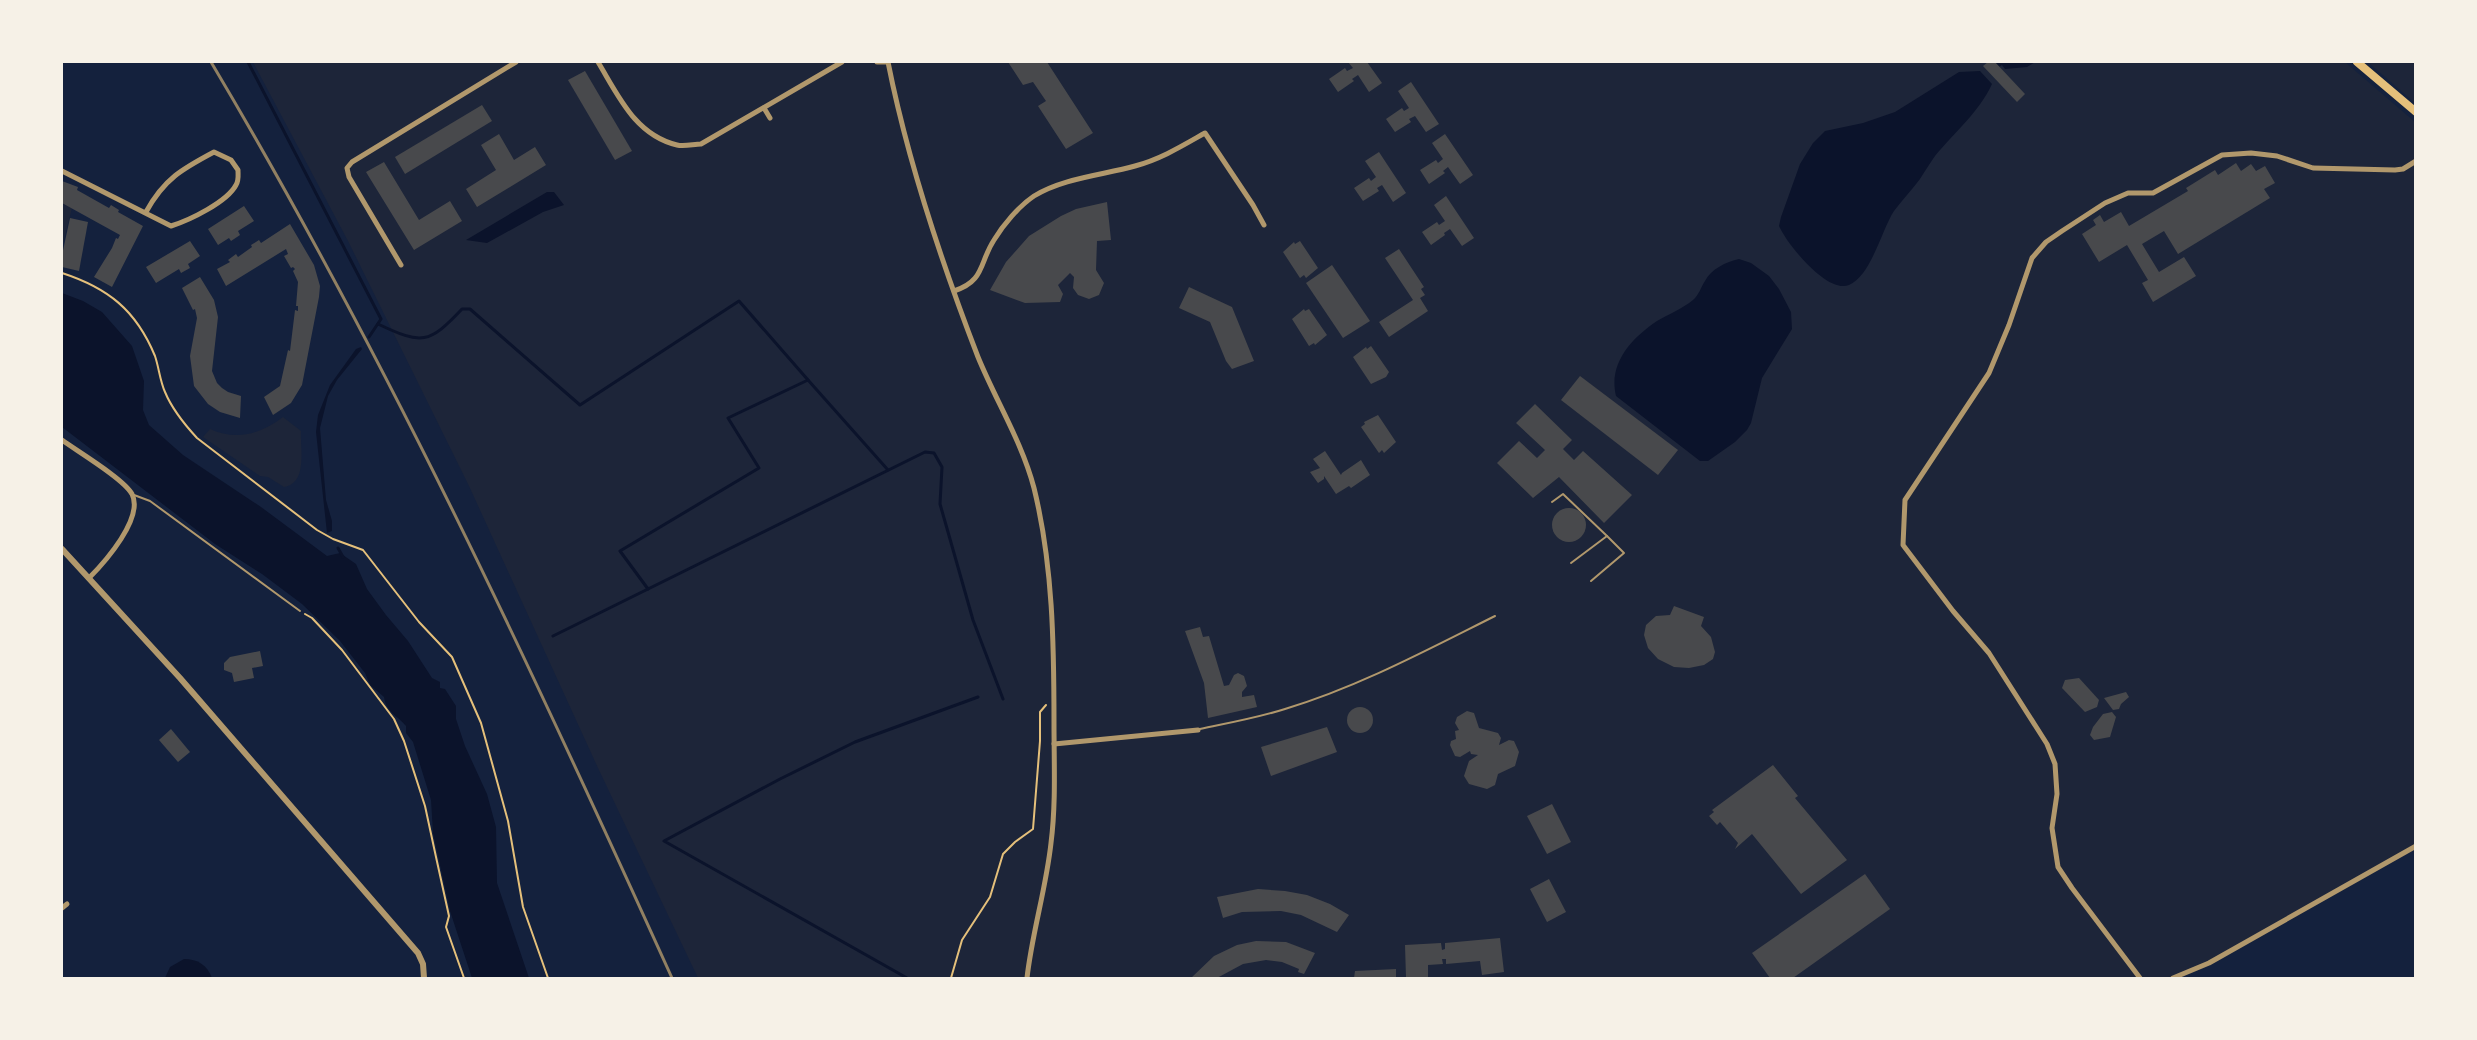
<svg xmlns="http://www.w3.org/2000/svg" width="2477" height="1040" viewBox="0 0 2477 1040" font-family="Poppins,sans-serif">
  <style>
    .green { fill: #1d2539 }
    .water { fill: #0b132b }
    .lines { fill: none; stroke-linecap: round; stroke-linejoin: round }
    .stream { stroke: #0b132b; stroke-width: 3 }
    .building { fill: #48494c }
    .path { stroke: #e5c07b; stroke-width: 2 }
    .service { stroke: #b1986c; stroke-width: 2 }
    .minor { stroke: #b1986c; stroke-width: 5 }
    .tertiary { stroke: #b1986c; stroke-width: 6 }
    .secondary { stroke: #e5c07b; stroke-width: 8 }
    .rail { stroke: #918062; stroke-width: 3 }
  </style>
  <rect width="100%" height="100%" fill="#14213d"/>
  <g class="green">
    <path d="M 253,62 L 2345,62 L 2415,122 L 2415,846 L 2209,963 L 2173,978 L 698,978 L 598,768 L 469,486 L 348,241 Z"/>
    <path d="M 2368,62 L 2415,62 L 2415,103 Z"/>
    <path d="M 62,203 L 72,208 L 62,248 Z"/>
    <path d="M 283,417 L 301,431 C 300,449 308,483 284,487 L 268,477 L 260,476 L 203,437 L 210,429 C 236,441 261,434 283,417 Z"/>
  </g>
  <g class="water">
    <path d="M 1994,62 L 2035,62 L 2027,67 L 2005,69 L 2002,65 L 1999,67 Z"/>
    <path d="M 1980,71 L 1992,84 C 1979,112 1955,132 1935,156 C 1930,163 1925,171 1920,179 C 1912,190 1902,200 1894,211 C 1882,229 1871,276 1849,285 C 1827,294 1787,244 1779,226 L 1781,217 L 1800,164 L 1813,143 L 1825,131 L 1863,123 L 1895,112 L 1959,72 Z"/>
    <path d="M 547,192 L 554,192 L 564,205 L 543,212 L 487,243 L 466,240 Z"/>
    <path d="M 1739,259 L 1751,263 L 1769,276 L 1779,289 L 1791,312 L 1792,329 L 1762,378 L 1751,423 L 1747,430 L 1735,442 L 1708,461 L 1700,461 L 1616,396 C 1608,363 1632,338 1657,321 C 1669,314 1682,309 1693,300 C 1699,295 1701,287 1705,281 C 1711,269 1726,262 1739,259 Z"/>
    <path d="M 62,293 L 83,301 L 102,312 L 132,346 L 144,381 L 143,410 L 149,425 L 183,455 L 261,507 L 327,556 L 340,553 L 356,564 L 367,589 L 386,615 L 408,641 L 432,678 L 440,682 L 440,688 L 445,689 L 456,706 L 456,719 L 465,746 L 487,794 L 496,827 L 497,883 L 529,978 L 472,978 L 450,911 L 433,833 L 431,800 L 413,742 L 406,733 L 406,726 C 398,716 386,712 384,697 L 370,685 L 365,673 L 340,641 L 302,604 L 262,574 L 215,544 L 62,427 Z"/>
    <path d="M 361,347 L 362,349 L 337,380 L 328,396 L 320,428 L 326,500 L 332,521 L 332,531 L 327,533 L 316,432 L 318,415 L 330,385 L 356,349 Z"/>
    <path d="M 184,959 C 198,959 207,965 212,978 L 165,978 L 170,967 Z"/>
  </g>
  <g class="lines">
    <g class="stream">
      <path d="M 248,62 L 381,319 L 369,337"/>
      <path d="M 378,324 C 422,345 429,344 462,309 L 470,309 L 580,405 L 739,301 L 808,380 L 728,418 L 759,468 L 620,551 L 648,589"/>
      <path d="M 808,380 L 888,470"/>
      <path d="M 338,548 L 343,557"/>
      <path d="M 553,636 L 925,452 L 934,453 L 942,467 L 940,504 L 948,532 L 973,620 L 1003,699"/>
      <path d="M 907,978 L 664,841 L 780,779 L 855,742 L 978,697"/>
    </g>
  </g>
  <g class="building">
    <path d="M 1008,62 L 1047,62 L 1093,133 L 1066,149 L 1038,106 L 1046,101 L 1033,82 L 1023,85 Z"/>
    <path d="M 1348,62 L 1367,62 L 1382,83 L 1369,92 L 1358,75 L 1352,79 L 1354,81 L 1338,92 L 1329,79 L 1345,68 L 1347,71 L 1353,68 Z"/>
    <path d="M 1988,62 L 1995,62 L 2025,94 L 2017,102 L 1983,66 Z"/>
    <path d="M 585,71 L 632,151 L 615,160 L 568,80 Z"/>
    <path d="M 1411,82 L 1439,124 L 1426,132 L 1415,116 L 1409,119 L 1411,122 L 1395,132 L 1386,119 L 1402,108 L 1404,111 L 1409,108 L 1398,91 Z"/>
    <path d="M 482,105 L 492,121 L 405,174 L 395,157 Z"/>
    <path d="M 499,134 L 514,160 L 535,147 L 546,165 L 477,207 L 466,189 L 496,170 L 481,145 Z"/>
    <path d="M 1445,134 L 1473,175 L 1460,184 L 1448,167 L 1443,171 L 1445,173 L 1429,184 L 1420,170 L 1436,160 L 1438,163 L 1443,159 L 1432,143 Z"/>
    <path d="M 1379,152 L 1406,193 L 1393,202 L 1382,185 L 1377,188 L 1379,191 L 1363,201 L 1354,188 L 1369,178 L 1371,181 L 1376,177 L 1365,161 Z"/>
    <path d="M 384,162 L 419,220 L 450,201 L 462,221 L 414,250 L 366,172 Z"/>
    <path d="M 2236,163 L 2241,171 L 2251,164 L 2256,171 L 2265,166 L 2275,183 L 2264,189 L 2270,198 L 2178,254 L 2164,231 L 2142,244 L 2159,272 L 2184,257 L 2196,276 L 2153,302 L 2142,283 L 2148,280 L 2127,245 L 2099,262 L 2082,234 L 2096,225 L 2093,220 L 2100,215 L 2104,222 L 2121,212 L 2129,226 L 2188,191 L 2186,188 L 2215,170 L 2218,175 Z"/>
    <path d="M 62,181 L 78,187 L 77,190 L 109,208 L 111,205 L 119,210 L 118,212 L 143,226 L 112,287 L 94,277 L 112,248 L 116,238 L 118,239 L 120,235 L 62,203 Z"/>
    <path d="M 1446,196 L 1474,238 L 1462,246 L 1450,229 L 1444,233 L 1445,235 L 1431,245 L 1422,232 L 1437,222 L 1439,225 L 1445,221 L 1434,205 Z"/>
    <path d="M 1107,202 L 1111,240 L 1097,241 L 1096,270 L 1104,283 L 1099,295 L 1089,299 L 1078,295 L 1073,288 L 1074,277 L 1070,273 L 1058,285 L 1063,294 L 1060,302 L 1025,303 L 990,290 L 1006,262 L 1029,236 L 1061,216 L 1076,209 Z"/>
    <path d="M 244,206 L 254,221 L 238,231 L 240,235 L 231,241 L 229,238 L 218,245 L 208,229 Z"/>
    <path d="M 70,218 L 88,222 L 79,271 L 62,267 L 62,255 Z"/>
    <path d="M 290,224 L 314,265 L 320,286 L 319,297 L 302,385 L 291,403 L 273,415 L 264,397 L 280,386 L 288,350 L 290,351 L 295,310 L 298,311 L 298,306 L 296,306 L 298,282 L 293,271 L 295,269 L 293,267 L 291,268 L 284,256 L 288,254 L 286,249 L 226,286 L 217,269 L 230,262 L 228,260 L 236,254 L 238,257 L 252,247 L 251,245 L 259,240 L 261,243 Z"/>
    <path d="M 190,241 L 200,256 L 188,264 L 190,268 L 181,273 L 179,269 L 156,283 L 146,267 Z"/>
    <path d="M 1300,241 L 1318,268 L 1306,278 L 1304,275 L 1300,278 L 1283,252 L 1294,242 L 1295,244 Z"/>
    <path d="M 1399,249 L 1424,287 L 1421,289 L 1425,295 L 1420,298 L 1428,311 L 1389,337 L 1379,322 L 1413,300 L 1385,258 Z"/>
    <path d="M 1332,265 L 1370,321 L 1343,338 L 1306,283 Z"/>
    <path d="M 200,277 L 214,300 L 218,317 L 212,371 L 217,383 L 222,388 L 228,392 L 241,396 L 240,418 L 220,412 L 208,404 L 194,386 L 190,356 L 197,318 L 195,309 L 193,310 L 182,288 Z"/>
    <path d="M 1189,287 L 1232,307 L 1254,361 L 1232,369 L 1226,361 L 1210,322 L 1179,308 Z"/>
    <path d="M 1304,309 L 1305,311 L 1309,309 L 1327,335 L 1315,345 L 1314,343 L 1309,346 L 1292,319 Z"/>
    <path d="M 1371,346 L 1389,372 L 1386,377 L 1371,384 L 1353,357 L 1366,347 L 1367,349 Z"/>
    <path d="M 1580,376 L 1678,450 L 1658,475 L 1561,400 Z"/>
    <path d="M 1535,404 L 1572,440 L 1563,449 L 1574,460 L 1583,451 L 1632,495 L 1604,523 L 1559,477 L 1533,498 L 1497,463 L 1519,441 L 1537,458 L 1545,450 L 1516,423 Z"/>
    <path d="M 1378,415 L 1396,442 L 1384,453 L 1382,450 L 1379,453 L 1361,427 L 1365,424 L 1364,422 Z"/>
    <path d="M 1325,451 L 1341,475 L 1342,473 L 1361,460 L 1370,475 L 1351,488 L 1349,486 L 1336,494 L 1324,476 L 1324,479 L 1318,483 L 1310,472 L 1320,468 L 1313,459 Z"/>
    <circle cx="1569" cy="525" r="17"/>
    <path d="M 1674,606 L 1704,617 L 1701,626 L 1711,637 L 1715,652 L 1713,659 L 1704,665 L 1689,668 L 1674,667 L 1658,659 L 1648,648 L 1644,635 L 1646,625 L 1656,616 L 1670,615 Z"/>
    <path d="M 1200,627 L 1203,637 L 1209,636 L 1224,686 L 1229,685 L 1234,675 L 1238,673 L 1244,676 L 1247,686 L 1242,692 L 1242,697 L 1254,695 L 1257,707 L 1208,718 L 1204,683 L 1185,631 Z"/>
    <path d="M 260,651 L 263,666 L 252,668 L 254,678 L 234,682 L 232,673 L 224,670 L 224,663 L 230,657 Z"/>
    <path d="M 2079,678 L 2099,700 L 2097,707 L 2085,712 L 2062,688 L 2065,680 Z"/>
    <path d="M 2126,692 L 2129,697 L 2121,704 L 2119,709 L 2113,710 L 2104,698 Z"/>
    <circle cx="1360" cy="720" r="13"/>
    <path d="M 1467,711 L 1474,713 L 1479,728 L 1498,733 L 1501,738 L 1499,745 L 1509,740 L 1514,741 L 1519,752 L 1515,766 L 1498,774 L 1495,785 L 1487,789 L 1469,784 L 1464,776 L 1469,761 L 1478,755 L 1471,754 L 1470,751 L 1460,757 L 1455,756 L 1450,745 L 1451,741 L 1456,739 L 1455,731 L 1459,730 L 1455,723 L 1457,717 Z"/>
    <path d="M 2112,712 L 2116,717 L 2110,737 L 2094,740 L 2090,735 L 2093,727 L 2103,714 Z"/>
    <path d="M 1327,727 L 1337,752 L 1271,776 L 1261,747 Z"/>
    <path d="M 171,729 L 190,752 L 178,762 L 159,740 Z"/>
    <path d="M 1773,765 L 1798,796 L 1795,798 L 1847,860 L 1801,894 L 1752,834 L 1735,849 L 1738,843 L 1720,822 L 1717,825 L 1709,816 L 1714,812 L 1712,810 Z"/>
    <path d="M 1552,804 L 1571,842 L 1547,854 L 1527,816 Z"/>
    <path d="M 1865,874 L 1890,909 L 1793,978 L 1770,978 L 1752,953 Z"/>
    <path d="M 1549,879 L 1566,912 L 1547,922 L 1530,889 Z"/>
    <path d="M 1258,889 L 1285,891 L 1307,895 L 1330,904 L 1349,915 L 1337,932 L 1301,915 L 1281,911 L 1242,912 L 1223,918 L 1217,897 Z"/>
    <path d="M 1500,938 L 1504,972 L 1482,975 L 1480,961 L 1446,964 L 1446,959 L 1442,959 L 1443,964 L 1428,965 L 1428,978 L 1406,978 L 1405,945 L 1441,943 L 1442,950 L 1445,949 L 1445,943 Z"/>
    <path d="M 1256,941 L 1286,942 L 1315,953 L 1304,974 L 1298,972 L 1299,969 L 1282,962 L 1266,960 L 1243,964 L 1217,978 L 1191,978 L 1214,956 L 1237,945 Z"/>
    <path d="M 1396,969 L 1396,978 L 1354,978 L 1355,971 Z"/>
  </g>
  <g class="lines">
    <g class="path">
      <path d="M 62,273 C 108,288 136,310 155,356 C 159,368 160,381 165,392 C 172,409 185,425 197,438 L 317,530 L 333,539 L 363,550 L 419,622 L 452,657 L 481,723 L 508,821 L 523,907 L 548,978"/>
      <path d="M 305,614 L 312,618 L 342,650 L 394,719 L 404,741 L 425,806 L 436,857 L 449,916 L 446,927 L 464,978"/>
      <path d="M 951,978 L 962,940 L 990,897 L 1003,854 L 1015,842 L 1033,829 L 1040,741 L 1040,712 L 1046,705"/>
    </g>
    <g class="service">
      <path d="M 134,495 L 150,501 L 300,611"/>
      <path d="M 1552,502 L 1563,494 L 1607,536"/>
      <path d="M 1571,563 L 1607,536 L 1624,553 L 1591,581"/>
      <path d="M 1200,729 C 1228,723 1257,718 1285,709 C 1358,687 1427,650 1495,616"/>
    </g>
    <g class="minor">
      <path d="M 598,62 C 618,95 635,135 677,145 C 684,147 694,144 701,144 L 842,62"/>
      <path d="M 877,62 L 888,62"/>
      <path d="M 888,62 C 908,163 941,261 978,357 C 996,401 1022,442 1034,488 C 1053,565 1054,645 1054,724 C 1054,764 1056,804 1051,843 C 1046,889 1032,933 1027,978"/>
      <path d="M 764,108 L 770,118"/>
      <path d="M 62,171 L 171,226 C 190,220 227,202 236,185 C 239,180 238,176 238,170 L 231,160 L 214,152 C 182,169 164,179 146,212"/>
      <path d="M 401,265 L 349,177 L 347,168 L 352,162 L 516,62"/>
      <path d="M 954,291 C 985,281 979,263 994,240 C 1003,225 1019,206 1034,196 C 1063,178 1103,175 1135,166 C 1161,159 1182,146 1205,133 L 1253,205 L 1264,225"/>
      <path d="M 62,440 C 77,451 124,479 132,494 C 144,518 105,562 89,578"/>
      <path d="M 1054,744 L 1198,730"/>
      <path d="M 62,908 L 67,904"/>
      <path d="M 2140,978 L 2072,888 L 2058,867 L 2052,828 L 2057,794 L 2055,764 L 2047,744 L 1989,653 L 1953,611 L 1903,545 L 1905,500 L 1989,373 L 2009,325 L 2032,258 L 2046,242 L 2062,231 L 2105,203 L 2128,193 L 2153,193 L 2222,155 L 2251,153 L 2277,156 L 2313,168 L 2395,170 L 2403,169 L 2416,161"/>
      <path d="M 2173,978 L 2209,963 L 2416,846"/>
    </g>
    <path class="tertiary" d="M 62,549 L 180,678 L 418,953 L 423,964 L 424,978"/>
    <path class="secondary" d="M 2357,62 L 2416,112"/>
    <path class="rail" d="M 211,62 C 386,356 531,667 672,978"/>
  </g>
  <rect width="2477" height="1040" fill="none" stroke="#f6f1e7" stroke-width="126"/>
</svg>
